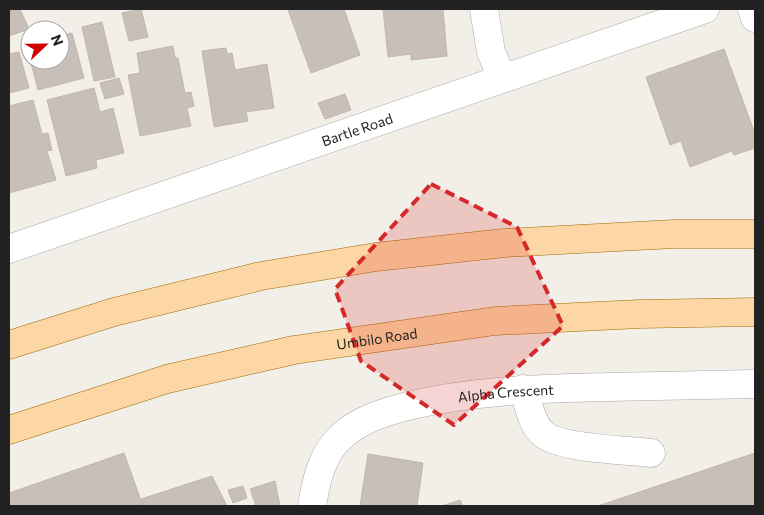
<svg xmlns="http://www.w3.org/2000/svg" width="764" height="515" viewBox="0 0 764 515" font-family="Commissioner,sans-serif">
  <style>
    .building { fill: #c7bfb8; stroke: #c4b6ab }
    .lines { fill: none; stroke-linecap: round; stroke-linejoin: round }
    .minor-casing { stroke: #a9a9a9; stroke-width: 29 }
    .major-casing { stroke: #a06b00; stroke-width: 29 }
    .minor { stroke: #fff; stroke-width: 28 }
    .major { stroke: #fcd6a4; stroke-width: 28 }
    .marked { fill: #d62828; fill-opacity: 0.2; stroke: #d62828; stroke-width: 4; stroke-dasharray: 10 6; stroke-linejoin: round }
    .labels { text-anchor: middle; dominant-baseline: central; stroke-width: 4; stroke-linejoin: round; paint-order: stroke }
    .street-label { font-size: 14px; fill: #222; stroke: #fff }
  </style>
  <rect width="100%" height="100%" fill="#f2efe9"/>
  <g class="building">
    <path d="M 9,9 L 20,9 L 29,29 L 9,36 Z"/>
    <path d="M 141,9 L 148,37 L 129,41 L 122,13 Z"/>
    <path d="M 290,9 L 344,9 L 360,55 L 311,73 L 288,10 Z"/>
    <path d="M 383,9 L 443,9 L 447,56 L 411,60 L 411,54 L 388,57 Z"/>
    <path d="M 102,22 L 115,77 L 94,81 L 82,27 Z"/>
    <path d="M 72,33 L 84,78 L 38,90 L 26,44 L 30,43 L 30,60 L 60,60 L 60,36 Z"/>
    <path d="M 173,46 L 175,58 L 178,58 L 185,93 L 191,92 L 194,106 L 187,108 L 191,126 L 140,136 L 128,75 L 140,73 L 137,53 Z"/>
    <path d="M 226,48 L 227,54 L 232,53 L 235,70 L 267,64 L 274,108 L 246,112 L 248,121 L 214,127 L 202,51 Z"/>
    <path d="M 724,49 L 755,134 L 755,148 L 734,155 L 732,151 L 690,167 L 681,141 L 670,145 L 646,77 Z"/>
    <path d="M 19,52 L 29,88 L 9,93 L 9,54 Z"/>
    <path d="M 119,78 L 124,94 L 105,99 L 100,83 Z"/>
    <path d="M 94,88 L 100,112 L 113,108 L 124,153 L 96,160 L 97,168 L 66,176 L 47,100 Z"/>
    <path d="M 345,94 L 351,110 L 325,119 L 318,103 Z"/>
    <path d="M 33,100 L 42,134 L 48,133 L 52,150 L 47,151 L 56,180 L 9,193 L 9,106 Z"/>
    <path d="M 124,453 L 143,506 L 9,506 L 9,493 Z"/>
    <path d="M 755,453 L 755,506 L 598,506 Z"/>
    <path d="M 368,454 L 423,463 L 417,506 L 360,506 Z"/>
    <path d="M 212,476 L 227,506 L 144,506 L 141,499 Z"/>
    <path d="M 275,481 L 280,506 L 256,506 L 250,489 Z"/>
    <path d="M 243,486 L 247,498 L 233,503 L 228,490 Z"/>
    <path d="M 460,500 L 463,506 L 442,506 Z"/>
  </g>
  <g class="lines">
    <g class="minor-casing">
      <g id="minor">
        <path d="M 484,9 L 491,52 L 502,78"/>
        <path d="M 752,9 L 755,18"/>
        <path id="s1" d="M 9,249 L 705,9"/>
        <path d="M 523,389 C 528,402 531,422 541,432 C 556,449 627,450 651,453"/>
        <path id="s2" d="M 312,506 C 316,481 322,452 343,435 C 361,419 385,412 408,406 C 474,390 540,389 607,387 C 657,386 706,385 755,384"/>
      </g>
    </g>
    <g class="major-casing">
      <g id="major">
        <path d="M 9,345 L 114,312 L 261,276 L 376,257 L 504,243 L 674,234 L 755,234"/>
        <path id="s3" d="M 9,430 L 167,379 L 294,350 L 495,321 L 640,314 L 755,312"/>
      </g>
    </g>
    <use href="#minor" class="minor"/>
    <use href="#major" class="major"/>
  </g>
  <path class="marked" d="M 431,184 L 517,227 L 563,326 L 454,425 L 361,361 L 335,289 Z"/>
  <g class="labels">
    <g class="street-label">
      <text stroke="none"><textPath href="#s1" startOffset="368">Bartle Road</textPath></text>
      <text stroke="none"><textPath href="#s3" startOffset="380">Umbilo Road</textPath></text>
      <text stroke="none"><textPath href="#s2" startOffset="250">Alpha Crescent</textPath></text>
    </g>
  </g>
  <rect width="764" height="515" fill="none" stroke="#222222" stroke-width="20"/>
  <g transform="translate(45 45) rotate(68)"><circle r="24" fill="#ffffff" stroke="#a7a7a7"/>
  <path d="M0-4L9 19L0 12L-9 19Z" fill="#d40000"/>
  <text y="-8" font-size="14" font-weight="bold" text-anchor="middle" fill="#222222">N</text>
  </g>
</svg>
